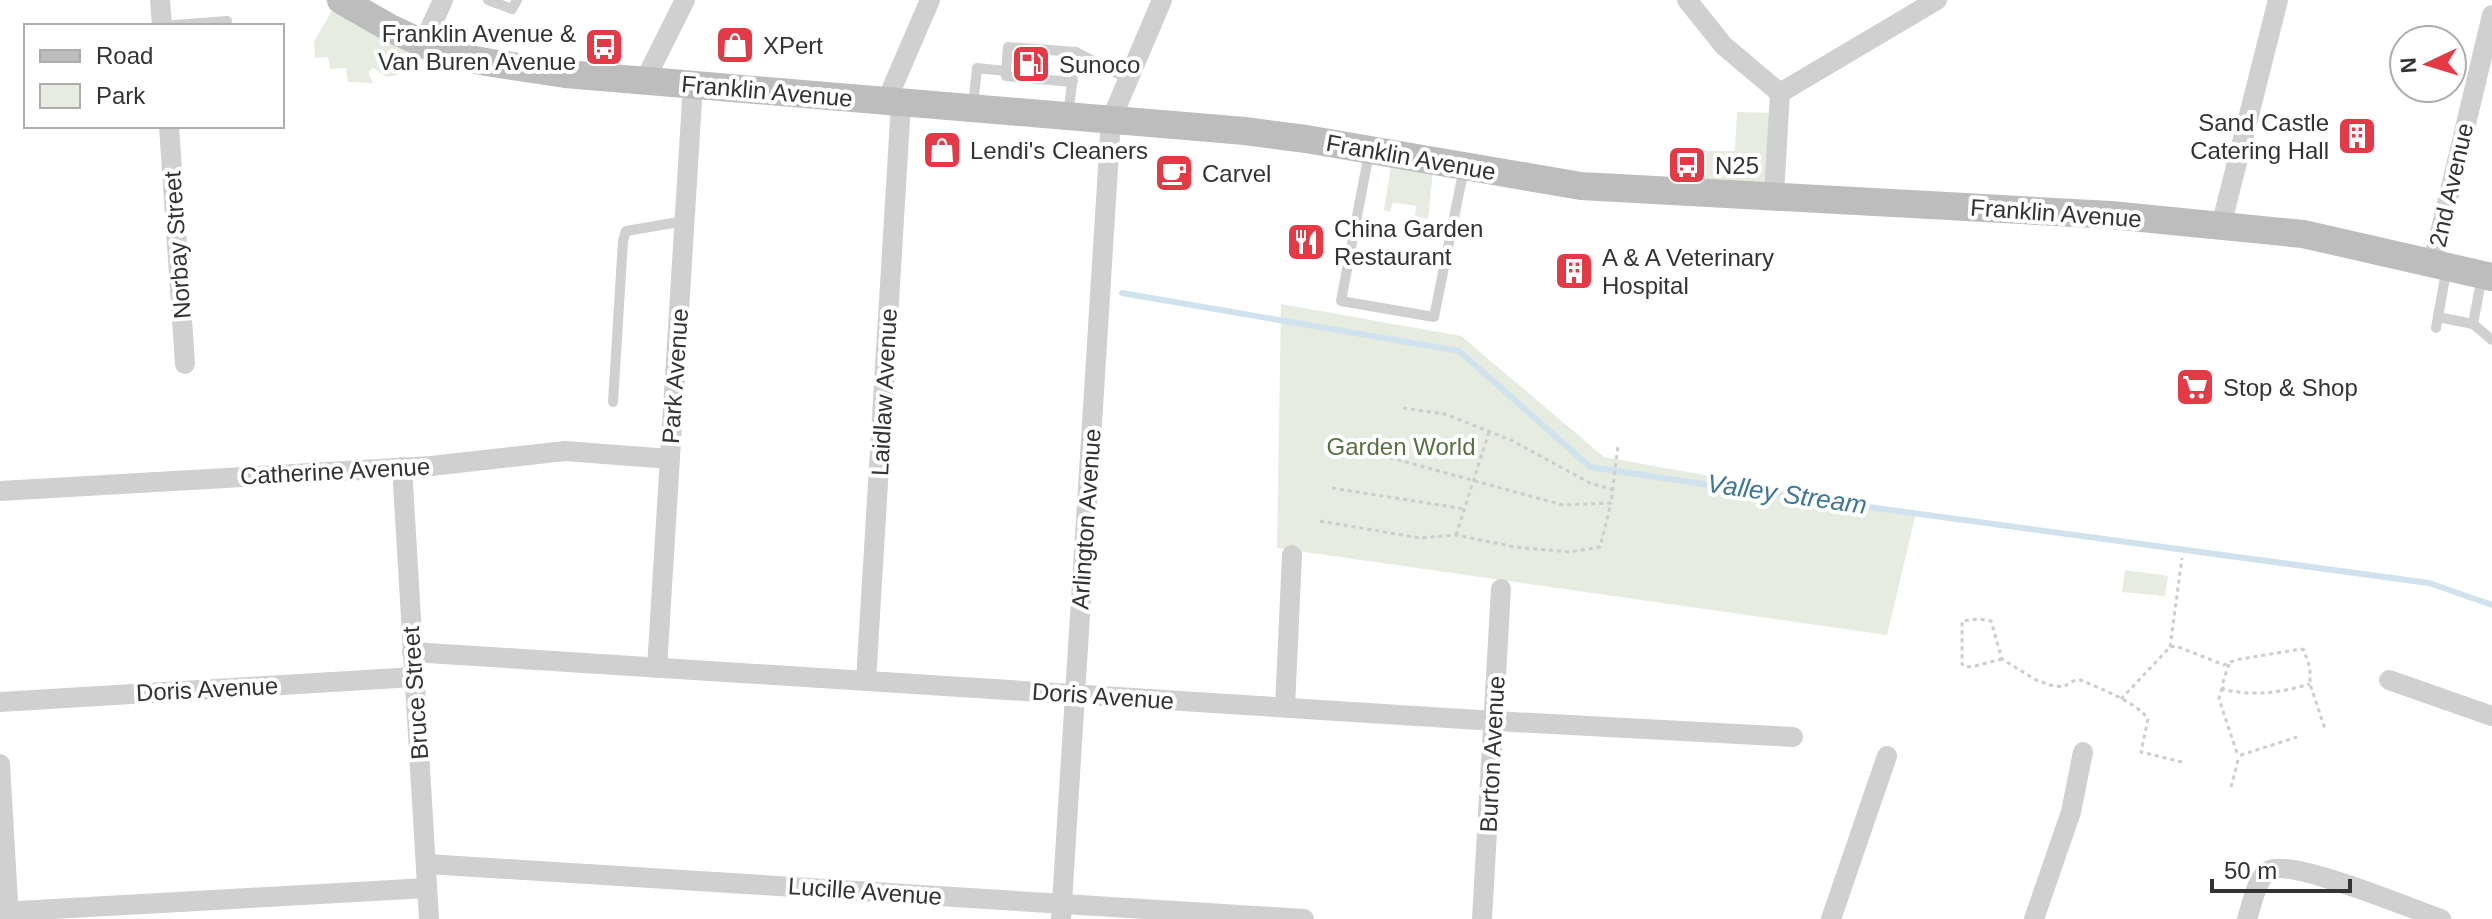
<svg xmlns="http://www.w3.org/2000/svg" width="2492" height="919" viewBox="0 0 2492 919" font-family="Arial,sans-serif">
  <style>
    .green { fill: #e6ecdf }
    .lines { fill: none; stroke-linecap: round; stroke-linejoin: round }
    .stream { stroke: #cfe2ee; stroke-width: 6 }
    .path { stroke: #cdcdcd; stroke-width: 3; stroke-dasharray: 4 4; stroke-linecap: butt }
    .lane { stroke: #d0d0d0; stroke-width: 10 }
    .street { stroke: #d0d0d0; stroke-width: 20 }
    .secondary { stroke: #bdbdbd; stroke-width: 28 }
    .labels { text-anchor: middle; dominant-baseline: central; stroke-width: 8; stroke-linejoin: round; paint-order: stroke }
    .poi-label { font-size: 24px; fill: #333; stroke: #fff; text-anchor: start }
    .street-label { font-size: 24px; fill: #333; stroke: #fff }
    .park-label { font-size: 24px; fill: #56703f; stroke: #fff }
    .water-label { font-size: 26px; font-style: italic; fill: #3f7597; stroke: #fff }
  </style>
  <rect width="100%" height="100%" fill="#fff"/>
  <g class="green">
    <path d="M 338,0 L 413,39 L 398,75 L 387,77 L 373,68 L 368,72 L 373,83 L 348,82 L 346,68 L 330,69 L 328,57 L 315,58 L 314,42 Z"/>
    <path d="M 1737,112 L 1779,113 L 1774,195 L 1698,192 L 1700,151 L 1735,151 Z"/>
    <path d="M 1393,154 L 1434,161 L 1428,219 L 1415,216 L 1416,206 L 1393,202 L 1390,212 L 1384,210 Z"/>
    <path d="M 1281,304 L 1461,336 L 1604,457 L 1916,513 L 1887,635 L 1277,548 Z"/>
    <path d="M 2125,570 L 2168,576 L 2165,596 L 2122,592 Z"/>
  </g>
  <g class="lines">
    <path class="stream" d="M 1122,293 L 1459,351 L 1590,467 L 1750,491 L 2429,583 L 2492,605"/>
    <g class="path">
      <path d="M 1403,408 L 1445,414 L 1511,440 L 1590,483 L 1614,490"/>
      <path d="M 1351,447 L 1563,505 L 1611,503 L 1618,446"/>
      <path d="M 1332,488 L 1465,509"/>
      <path d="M 1320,521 L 1420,538 L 1456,535 L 1515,547 L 1570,552 L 1600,547 L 1611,503"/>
      <path d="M 1456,535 L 1489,432"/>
      <path d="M 2170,647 L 2182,558"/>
      <path d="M 2002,659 L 1975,666 L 1965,667 L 1962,664 L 1962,621 L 1979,619 L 1991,621 L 2002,659 L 2036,680 L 2050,685 L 2063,687 L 2073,681 L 2081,680 C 2099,688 2138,703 2148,719 L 2141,752 L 2186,763"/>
      <path d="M 2229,664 L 2222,685 L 2224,690 C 2258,696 2278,693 2310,684"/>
      <path d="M 2222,688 L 2219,699 L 2237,753 L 2241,755 L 2297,737"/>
      <path d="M 2121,699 L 2170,647 L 2176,646 L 2224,665 L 2235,660 L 2301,649 L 2304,650 L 2310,668 L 2310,684 L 2325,729"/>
      <path d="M 2231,787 L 2239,756"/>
    </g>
    <g class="lane">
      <path d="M 488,0 L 512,9 L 517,0"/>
      <path d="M 162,26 L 227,21"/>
      <path d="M 1006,71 L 1006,76 L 1073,82"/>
      <path d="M 973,106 L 977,68 L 1006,71 L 1008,47 L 1076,52 L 1128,79"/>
      <path d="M 1068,115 L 1076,52"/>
      <path d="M 1369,153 L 1341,301 L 1434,317 L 1464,168"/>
      <path d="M 2482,276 L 2473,324 L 2492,340"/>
      <path d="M 2438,317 L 2473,324"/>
      <path d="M 2436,328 L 2447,267"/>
      <path d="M 613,402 L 623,241 L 626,231 L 685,221"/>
    </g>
    <g class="street">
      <path d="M 160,0 L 162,26"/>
      <path d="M 1687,0 L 1724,46 L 1780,93"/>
      <path d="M 423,44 L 443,0"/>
      <path d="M 645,80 L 685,0"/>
      <path d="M 886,102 L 930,0"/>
      <path d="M 169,126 L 185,364"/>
      <path d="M 1774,195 L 1780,93 L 1937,0"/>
      <path d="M 2221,226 L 2278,0"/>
      <path d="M 2433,262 L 2492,15"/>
      <path d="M 402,467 L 429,919"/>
      <path d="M 0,491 L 431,466 L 565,451 L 670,459"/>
      <path d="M 412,652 L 1495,721 L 1793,737"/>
      <path d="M 657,668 L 693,84"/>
      <path d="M 2389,680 L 2492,716"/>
      <path d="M 866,681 L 901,103"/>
      <path d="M 0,702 L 414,677"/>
      <path d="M 1285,707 L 1292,555"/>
      <path d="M 0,764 L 9,919"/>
      <path d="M 427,864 L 1304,919"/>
      <path d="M 0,912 L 427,888"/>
      <path d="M 1061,919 L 1111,120 L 1162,0"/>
      <path d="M 1482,919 L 1501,589"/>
      <path d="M 1831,919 L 1887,756"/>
      <path d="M 2034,919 L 2071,812 L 2083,752"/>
      <path d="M 2247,919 C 2252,905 2256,877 2270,870 C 2293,859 2412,909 2441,919"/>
    </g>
    <path class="secondary" d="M 341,0 L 390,28 L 447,55 L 492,63 L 565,74 L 1245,131 L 1306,139 L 1581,186 L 2111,215 L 2303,234 L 2492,277"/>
  </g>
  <defs>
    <g id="shop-square" transform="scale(2)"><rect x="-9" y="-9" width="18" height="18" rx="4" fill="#e63946" stroke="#fff"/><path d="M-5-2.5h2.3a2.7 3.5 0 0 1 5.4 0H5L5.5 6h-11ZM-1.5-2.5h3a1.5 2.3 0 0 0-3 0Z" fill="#fff"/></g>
    <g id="bus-square" transform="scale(2)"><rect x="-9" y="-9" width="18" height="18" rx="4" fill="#e63946" stroke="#fff"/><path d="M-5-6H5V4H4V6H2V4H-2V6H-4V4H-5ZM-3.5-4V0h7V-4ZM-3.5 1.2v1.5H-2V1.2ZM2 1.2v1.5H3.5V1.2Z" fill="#fff"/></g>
    <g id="fuel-square" transform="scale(2)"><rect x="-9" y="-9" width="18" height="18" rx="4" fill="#e63946" stroke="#fff"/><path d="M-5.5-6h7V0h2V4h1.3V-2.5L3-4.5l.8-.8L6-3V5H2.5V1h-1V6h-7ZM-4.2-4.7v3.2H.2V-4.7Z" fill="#fff"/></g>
    <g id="building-square" transform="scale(2)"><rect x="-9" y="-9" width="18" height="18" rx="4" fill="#e63946" stroke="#fff"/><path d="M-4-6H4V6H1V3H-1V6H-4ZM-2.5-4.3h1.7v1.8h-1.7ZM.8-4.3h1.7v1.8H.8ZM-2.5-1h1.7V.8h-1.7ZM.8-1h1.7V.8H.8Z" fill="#fff"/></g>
    <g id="cafe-square" transform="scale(2)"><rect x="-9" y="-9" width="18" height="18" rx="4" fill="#e63946" stroke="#fff"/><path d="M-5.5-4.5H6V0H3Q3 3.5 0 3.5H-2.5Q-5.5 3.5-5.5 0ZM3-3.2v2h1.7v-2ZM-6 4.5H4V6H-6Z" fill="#fff"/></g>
    <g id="restaurant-square" transform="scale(2)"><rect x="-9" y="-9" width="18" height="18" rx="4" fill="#e63946" stroke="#fff"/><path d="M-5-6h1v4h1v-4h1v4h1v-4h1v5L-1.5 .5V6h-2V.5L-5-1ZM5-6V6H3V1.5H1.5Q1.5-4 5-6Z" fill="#fff"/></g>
    <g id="supermarket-square" transform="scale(2)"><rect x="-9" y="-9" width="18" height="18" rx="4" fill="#e63946" stroke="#fff"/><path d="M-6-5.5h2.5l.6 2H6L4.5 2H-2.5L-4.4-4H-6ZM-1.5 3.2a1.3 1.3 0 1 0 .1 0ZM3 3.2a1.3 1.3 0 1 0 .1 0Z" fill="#fff"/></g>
  </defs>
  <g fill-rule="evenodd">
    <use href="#shop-square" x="735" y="45"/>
    <use href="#bus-square" x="604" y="47"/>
    <use href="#fuel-square" x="1031" y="64"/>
    <use href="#building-square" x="2357" y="136"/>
    <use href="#shop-square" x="942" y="150"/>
    <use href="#bus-square" x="1687" y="165"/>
    <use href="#cafe-square" x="1174" y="173"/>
    <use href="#restaurant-square" x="1306" y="242"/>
    <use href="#building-square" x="1574" y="271"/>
    <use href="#supermarket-square" x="2195" y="387"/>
  </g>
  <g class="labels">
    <g class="poi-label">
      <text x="576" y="33" text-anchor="end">Franklin Avenue &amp;<tspan x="576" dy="28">Van Buren Avenue</tspan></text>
      <text x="763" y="45">XPert</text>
      <text x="1059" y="64">Sunoco</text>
      <text x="2329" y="122" text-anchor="end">Sand Castle<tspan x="2329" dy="28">Catering Hall</tspan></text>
      <text x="970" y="150">Lendi's Cleaners</text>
      <text x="1715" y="165">N25</text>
      <text x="1202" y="173">Carvel</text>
      <text x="1334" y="228">China Garden<tspan x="1334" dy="28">Restaurant</tspan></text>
      <text x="1602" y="257">A &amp; A Veterinary<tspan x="1602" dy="28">Hospital</tspan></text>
      <text x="2223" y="387">Stop &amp; Shop</text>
    </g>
    <g class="street-label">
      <text transform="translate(767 91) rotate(5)">Franklin Avenue</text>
      <text transform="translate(1411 157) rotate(10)">Franklin Avenue</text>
      <text transform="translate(2451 185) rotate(-77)">2nd Avenue</text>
      <text transform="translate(2056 213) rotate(4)">Franklin Avenue</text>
      <text transform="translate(177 245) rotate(-94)">Norbay Street</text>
      <text transform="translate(675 376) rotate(-86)">Park Avenue</text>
      <text transform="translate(884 392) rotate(-87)">Laidlaw Avenue</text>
      <text transform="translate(335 471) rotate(-3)">Catherine Avenue</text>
      <text transform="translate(1086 519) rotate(-86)">Arlington Avenue</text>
      <text transform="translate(207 689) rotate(-3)">Doris Avenue</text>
      <text transform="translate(415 693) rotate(-94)">Bruce Street</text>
      <text transform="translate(1103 696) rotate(4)">Doris Avenue</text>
      <text transform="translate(1492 754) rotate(-87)">Burton Avenue</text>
      <text transform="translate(865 891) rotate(4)">Lucille Avenue</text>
    </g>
    <g class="park-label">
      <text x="1401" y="446">Garden World</text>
    </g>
    <g class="water-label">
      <text transform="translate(1787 494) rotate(8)">Valley Stream</text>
    </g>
  </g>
  <rect x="24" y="24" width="260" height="104" fill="#ffffff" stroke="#adadad" stroke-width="2"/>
  <rect x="40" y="50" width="40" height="12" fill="#bdbdbd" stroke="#adadad" stroke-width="2"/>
  <text x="96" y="64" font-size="24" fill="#333333">Road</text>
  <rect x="40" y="84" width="40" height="24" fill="#e6ecdf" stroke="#adadad" stroke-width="2"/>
  <text x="96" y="104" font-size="24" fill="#333333">Park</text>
  <g transform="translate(2428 64) rotate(266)"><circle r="38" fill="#ffffff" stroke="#adadad" stroke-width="2"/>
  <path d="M0-6L14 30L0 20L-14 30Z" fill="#e63946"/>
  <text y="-12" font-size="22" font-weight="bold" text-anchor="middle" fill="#333333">N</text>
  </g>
  <path d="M2212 879v12h138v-12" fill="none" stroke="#333333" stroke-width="4"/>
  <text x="2224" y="879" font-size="24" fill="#333333" stroke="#ffffff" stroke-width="6" paint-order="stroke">50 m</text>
</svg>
